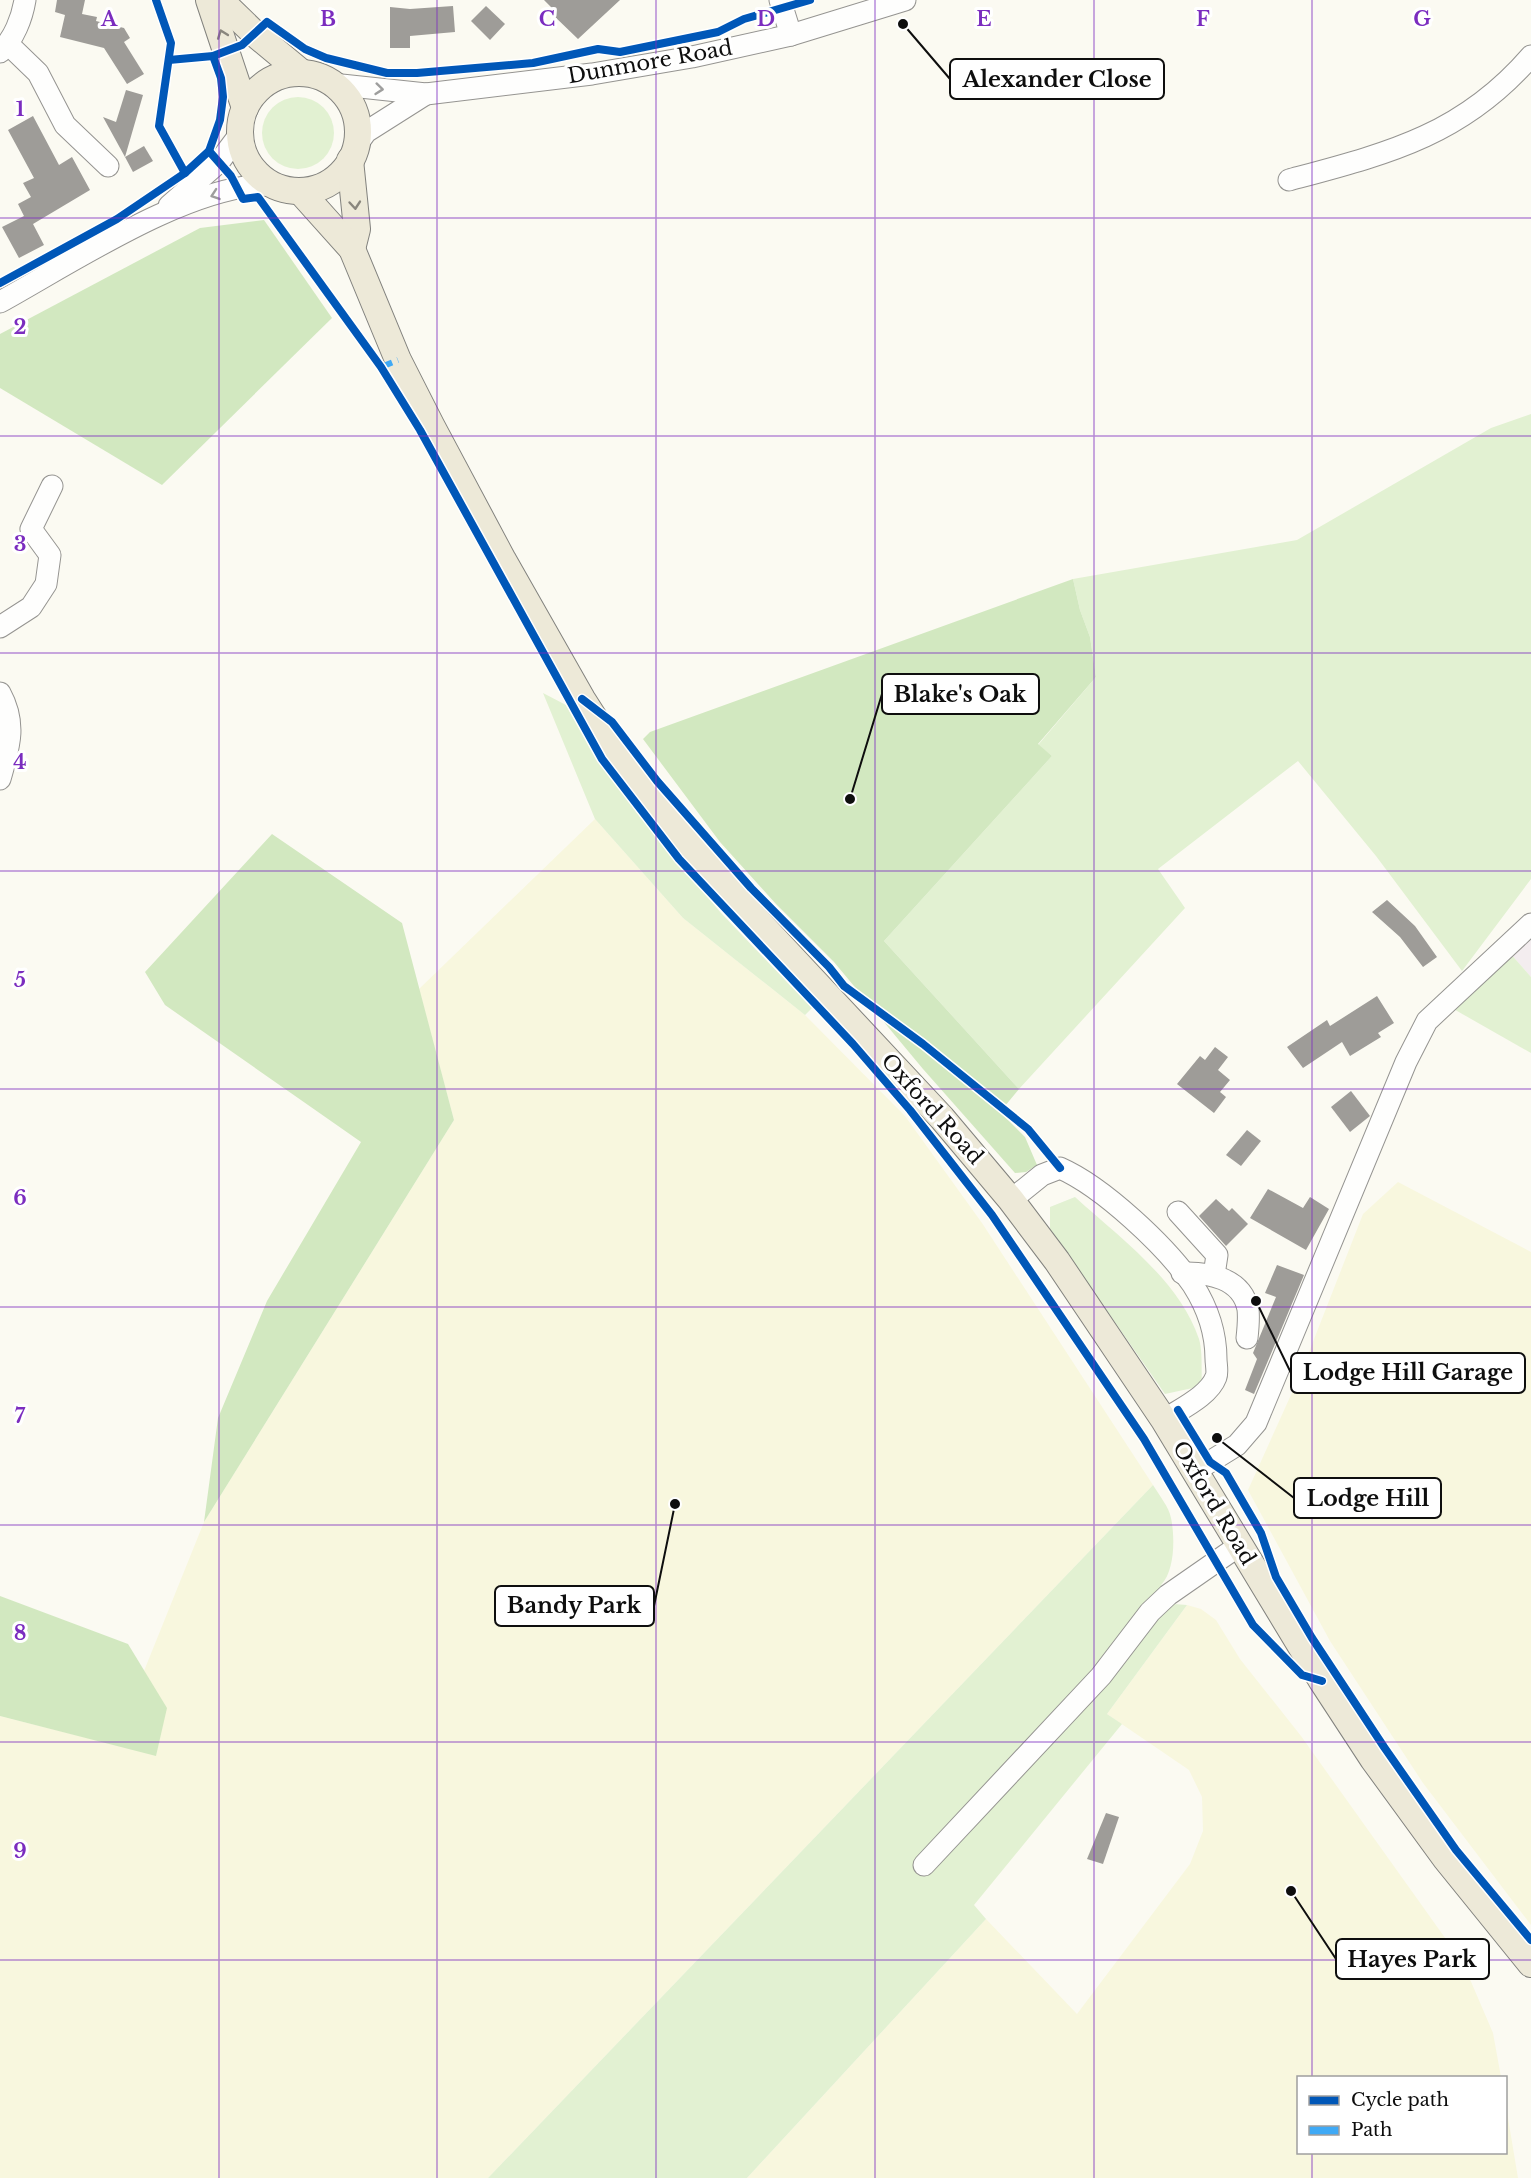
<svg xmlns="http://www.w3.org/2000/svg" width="1531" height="2178" viewBox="0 0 1531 2178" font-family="'Libre Baskerville',serif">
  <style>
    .industrial { fill: #f3edef }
    .farmland { fill: #f8f7de }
    .green { fill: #e2f1d2 }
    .forest { fill: #d2e8c0 }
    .building { fill: #9e9c98 }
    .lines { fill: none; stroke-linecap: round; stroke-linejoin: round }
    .minor-casing { stroke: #959491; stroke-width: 23 }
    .major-casing { stroke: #82827e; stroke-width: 28 }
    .minor { stroke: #fefefd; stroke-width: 21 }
    .major { stroke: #ede9d8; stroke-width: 26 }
    .quiet { stroke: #3fa9f5; stroke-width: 6; stroke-dasharray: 12 6; stroke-linecap: butt }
    .cycleway-casing { stroke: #fff; stroke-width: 11 }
    .cycleway { stroke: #0057b8; stroke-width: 8 }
    .oneway { stroke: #89867d }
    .oneway2 { stroke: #9e9e9d }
    .grid { fill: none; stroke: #7b2cbf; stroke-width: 1.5; stroke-opacity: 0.55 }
    .labels { text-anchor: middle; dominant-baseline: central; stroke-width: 6; stroke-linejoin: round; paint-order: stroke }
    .street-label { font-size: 21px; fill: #0e0e0e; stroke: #fff }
    .grid-label { font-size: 20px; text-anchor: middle; font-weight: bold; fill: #7b2cbf; stroke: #fff; stroke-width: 6; stroke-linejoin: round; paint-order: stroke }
    .leader { fill: none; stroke: #0e0e0e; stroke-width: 2 }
    .callout-dot { fill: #0e0e0e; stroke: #fff; stroke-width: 2 }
    .callout { fill: #fff; stroke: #0e0e0e; stroke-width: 2 }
    .callout-label { font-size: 22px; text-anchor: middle; font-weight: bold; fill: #0e0e0e }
  </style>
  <rect width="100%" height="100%" fill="#fbfaf2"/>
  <path class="industrial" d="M 1531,933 L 1531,977 L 1509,952 Z"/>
  <g class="farmland">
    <path d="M 595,819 L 683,918 L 805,1015 L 905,1116 L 982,1223 L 1153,1485 L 488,2178 L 0,2178 L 0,1716 L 156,1755 L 166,1708 L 144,1671 L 204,1522 L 454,1120 L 419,989 Z"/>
    <path d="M 1398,1182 L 1531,1252 L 1531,1925 L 1423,1783 L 1330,1641 L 1248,1490 L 1300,1375 L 1363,1214 Z"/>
    <path d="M 1187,1605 L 1201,1609 L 1216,1620 L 1240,1659 L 1301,1736 L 1463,1963 L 1493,2033 L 1501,2077 L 1298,2078 L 1298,2152 L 1506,2152 L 1506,2106 L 1518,2178 L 747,2178 L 986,1919 L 1077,2014 L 1190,1864 L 1203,1831 L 1202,1797 L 1189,1770 L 1107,1714 Z"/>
  </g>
  <g class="green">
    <circle cx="298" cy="133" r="36"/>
    <path d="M 1531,414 L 1531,879 L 1462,971 L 1376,856 L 1298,761 L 1158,869 L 1185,908 L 1019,1089 L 884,941 L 1052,756 L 1038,745 L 1096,677 L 1090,637 L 1080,610 L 1073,579 L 1297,540 L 1491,428 Z"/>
    <path d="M 543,693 L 566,705 L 598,760 L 637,813 L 721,913 L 812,1008 L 805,1015 L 683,918 L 595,819 Z"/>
    <path d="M 1509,952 L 1531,977 L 1531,1053 L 1450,1007 Z"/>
    <path d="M 1075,1197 C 1120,1238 1179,1280 1199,1339 C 1203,1353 1201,1371 1202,1386 L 1165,1394 L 1050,1229 L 1050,1207 Z"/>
    <path d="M 1153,1485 C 1159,1495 1169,1507 1171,1518 C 1175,1537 1175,1571 1161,1585 L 1174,1604 L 1187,1605 L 1107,1714 L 1122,1724 L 974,1905 L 986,1919 L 747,2178 L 488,2178 Z"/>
  </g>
  <g class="forest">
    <path d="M 264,220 L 332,318 L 162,485 L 0,388 L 0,334 L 200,228 Z"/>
    <path d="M 1073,579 L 1080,610 L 1090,637 L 1096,677 L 1038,744 L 1052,756 L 884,941 L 1019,1089 L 1000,1112 L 1025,1137 L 1037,1165 L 1026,1172 L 1015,1173 L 923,1069 L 834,962 L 776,904 L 720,842 L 643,739 L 650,732 Z"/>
    <path d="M 272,834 L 402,923 L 454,1120 L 204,1522 L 218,1418 L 267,1301 L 361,1142 L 165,1005 L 145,972 Z"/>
    <path d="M 0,1596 L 128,1644 L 167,1708 L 156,1756 L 0,1716 Z"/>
  </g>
  <g class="building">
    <path d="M 57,0 L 85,0 L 82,14 L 97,17 L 96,21 L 124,28 L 130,38 L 124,42 L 144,74 L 127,84 L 104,48 L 60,37 L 65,15 L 55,12 Z"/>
    <path d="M 544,0 L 620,0 L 578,39 L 552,14 L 555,11 Z"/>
    <path d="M 453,6 L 455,32 L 410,36 L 410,48 L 390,48 L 390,7 L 410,9 Z"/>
    <path d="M 486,6 L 505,24 L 490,40 L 471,21 Z"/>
    <path d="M 126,90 L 143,95 L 125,157 L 103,117 L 116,122 Z"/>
    <path d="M 33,116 L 59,165 L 72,157 L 90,190 L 33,224 L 44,245 L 19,258 L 2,227 L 24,216 L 18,204 L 31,197 L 23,183 L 34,178 L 8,130 Z"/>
    <path d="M 144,146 L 153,161 L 133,172 L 125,157 Z"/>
    <path d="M 1387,900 L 1415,926 L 1437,957 L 1423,967 L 1400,937 L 1372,912 Z"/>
    <path d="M 1377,996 L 1394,1023 L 1378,1033 L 1381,1037 L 1350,1056 L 1342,1042 L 1303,1068 L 1287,1047 L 1327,1020 L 1330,1026 Z"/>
    <path d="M 1215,1047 L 1228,1057 L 1218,1070 L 1230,1080 L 1220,1092 L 1226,1097 L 1214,1113 L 1177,1084 L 1200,1056 L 1205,1060 Z"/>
    <path d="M 1351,1091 L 1370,1116 L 1350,1132 L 1331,1107 Z"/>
    <path d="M 1247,1130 L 1261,1141 L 1241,1166 L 1226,1155 Z"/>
    <path d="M 1268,1189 L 1303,1208 L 1310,1197 L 1329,1209 L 1306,1250 L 1250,1218 Z"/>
    <path d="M 1216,1199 L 1229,1211 L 1232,1208 L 1248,1224 L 1226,1246 L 1199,1216 Z"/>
    <path d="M 1277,1265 L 1304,1275 L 1254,1394 L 1245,1390 L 1257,1359 L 1253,1353 L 1276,1297 L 1265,1293 Z"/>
    <path d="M 1106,1813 L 1119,1817 L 1103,1864 L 1087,1859 Z"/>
  </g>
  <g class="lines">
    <g class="minor-casing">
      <g id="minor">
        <path d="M 780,0 L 791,35"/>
        <path d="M 8,44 L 38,73 L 65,125 L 108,166"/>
        <path d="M 0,52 C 14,39 22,18 25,0"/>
        <path d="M 332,84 L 426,94 L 592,74 L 692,57 L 791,35 L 905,0"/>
        <path d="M 356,146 L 366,132 L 426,94"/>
        <path d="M 1289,180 C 1386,154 1462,136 1531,56"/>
        <path d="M 169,206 L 219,162 L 240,134"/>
        <path d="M 0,302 C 71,263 192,182 272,185"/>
        <path d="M 0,627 L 31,607 L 46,584 L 50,555 L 31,529 L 52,486"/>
        <path d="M 0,693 C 17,724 9,747 0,779"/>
        <path d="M 1011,1200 L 1042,1175 L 1060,1168 C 1103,1187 1166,1246 1193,1285 C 1207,1307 1216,1333 1216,1359 C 1216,1364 1218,1372 1216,1377 C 1209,1396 1180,1409 1164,1420"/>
        <path d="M 1178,1212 L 1217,1255 L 1214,1275"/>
        <path d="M 1182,1273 C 1208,1272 1242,1278 1248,1309 C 1249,1318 1248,1329 1247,1338"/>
        <path d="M 1195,1471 L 1237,1445 L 1256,1423 L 1406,1062 L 1427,1021 L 1531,924"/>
        <path d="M 924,1865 L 1101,1676 L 1150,1612 L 1168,1595 L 1240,1545"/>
      </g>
    </g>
    <g class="major-casing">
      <g id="major">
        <path d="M 209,0 L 245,108"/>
        <path d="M 220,0 L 255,34 L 302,73"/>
        <circle cx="299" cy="132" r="59"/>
        <path d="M 350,160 L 357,229 L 352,249"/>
        <path d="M 300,191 L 352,249 L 398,360 L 431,425 L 503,560 L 582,699 L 614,749 L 652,800 L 738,900 L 942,1118 L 1011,1200 L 1057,1261 L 1164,1420 L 1322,1681 L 1373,1759 L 1446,1859 L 1531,1964"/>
      </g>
    </g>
    <use href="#minor" class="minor"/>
    <use href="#major" class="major"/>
    <path class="quiet" d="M 381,367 L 398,360"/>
    <g class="cycleway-casing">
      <g id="cycleway">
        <path d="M 156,0 L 171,43 L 159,126 L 185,173"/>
        <path d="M 169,60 L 213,56 L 242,45 L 267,22 L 305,49 L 326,58 L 387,73 L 417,73 L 533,63 L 598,49 L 620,52 L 718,32 L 744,19 L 810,0"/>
        <path d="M 209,151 L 231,176 L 243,199 L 258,197 L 381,367 L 420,430 L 602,759 L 679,859 L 853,1044 L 910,1110 L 992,1215 L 1144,1439 L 1253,1625 L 1302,1675 L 1322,1681"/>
        <path d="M 0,283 L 117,219 L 185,173 L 209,151 L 220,120 L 223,97 L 221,78 L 213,56"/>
        <path d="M 582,699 L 612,722 L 657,781 L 751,888 L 829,967 L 844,986 L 923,1044 L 1028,1129 L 1060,1168"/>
        <path d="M 1178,1410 L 1210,1462 L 1226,1473 L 1261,1533 L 1276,1577 L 1312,1638 L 1384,1747 L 1456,1850 L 1531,1940"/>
      </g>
    </g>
    <use href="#cycleway" class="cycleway"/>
  </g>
  <defs><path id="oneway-chevron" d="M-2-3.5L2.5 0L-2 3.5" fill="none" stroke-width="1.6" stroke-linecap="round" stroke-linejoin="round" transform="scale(1.5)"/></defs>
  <g class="oneway">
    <use href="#oneway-chevron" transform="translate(222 34) rotate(-110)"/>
    <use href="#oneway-chevron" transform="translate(355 205) rotate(85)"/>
  </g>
  <g class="oneway2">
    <use href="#oneway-chevron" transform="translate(379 89) rotate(6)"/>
    <use href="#oneway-chevron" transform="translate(215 195) rotate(161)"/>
  </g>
  <path class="grid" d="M 219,0 L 219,2178M 437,0 L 437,2178M 656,0 L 656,2178M 875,0 L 875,2178M 1094,0 L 1094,2178M 1312,0 L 1312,2078M 0,218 L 1531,218M 0,436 L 1531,436M 0,653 L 1531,653M 0,871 L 1531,871M 0,1089 L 1531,1089M 0,1307 L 1531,1307M 0,1525 L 1531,1525M 0,1742 L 1531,1742M 0,1960 L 1531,1960M 1312,2152 L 1312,2178"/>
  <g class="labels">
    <g class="street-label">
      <text transform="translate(650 62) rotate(-10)">Dunmore Road</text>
      <text transform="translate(932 1109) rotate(48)">Oxford Road</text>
      <text transform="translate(1214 1503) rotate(59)">Oxford Road</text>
    </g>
  </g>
  <g class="grid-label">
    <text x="109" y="26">A</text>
    <text x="328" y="26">B</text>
    <text x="547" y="26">C</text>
    <text x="766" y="26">D</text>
    <text x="984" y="26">E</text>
    <text x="1203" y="26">F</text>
    <text x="1422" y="26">G</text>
    <text x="20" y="116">1</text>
    <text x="20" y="334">2</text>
    <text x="20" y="551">3</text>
    <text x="20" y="769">4</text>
    <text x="20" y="987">5</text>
    <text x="20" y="1205">6</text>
    <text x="20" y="1423">7</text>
    <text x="20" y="1640">8</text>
    <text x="20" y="1858">9</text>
  </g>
  <path class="leader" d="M903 24L950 79M850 799L882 694M1256 1301L1291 1373M1217 1438L1294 1498M675 1504L654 1606M1291 1891L1336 1959"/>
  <g class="callout-dot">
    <circle cx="903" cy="24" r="6"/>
    <circle cx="850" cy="799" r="6"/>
    <circle cx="1256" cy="1301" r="6"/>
    <circle cx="1217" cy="1438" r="6"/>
    <circle cx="675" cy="1504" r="6"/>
    <circle cx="1291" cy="1891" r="6"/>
  </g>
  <g class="callout">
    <rect x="950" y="59" width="214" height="40" rx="6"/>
    <rect x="882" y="674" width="157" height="40" rx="6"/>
    <rect x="1291" y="1353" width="234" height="40" rx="6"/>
    <rect x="1294" y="1478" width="147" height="40" rx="6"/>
    <rect x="495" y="1586" width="159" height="40" rx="6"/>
    <rect x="1336" y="1939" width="153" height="40" rx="6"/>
  </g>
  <g class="callout-label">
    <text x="1057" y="87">Alexander Close</text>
    <text x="960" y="702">Blake's Oak</text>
    <text x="1408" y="1380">Lodge Hill Garage</text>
    <text x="1368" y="1506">Lodge Hill</text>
    <text x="574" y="1613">Bandy Park</text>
    <text x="1412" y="1967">Hayes Park</text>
  </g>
  <rect x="1297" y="2076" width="210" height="78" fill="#ffffff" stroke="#9f9f9f" stroke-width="1.5"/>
  <rect x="1309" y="2096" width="30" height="9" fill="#0057b8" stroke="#9f9f9f" stroke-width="1.5"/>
  <text x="1351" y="2106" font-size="18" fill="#0e0e0e">Cycle path</text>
  <rect x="1309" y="2126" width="30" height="9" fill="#3fa9f5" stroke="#9f9f9f" stroke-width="1.5"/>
  <text x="1351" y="2136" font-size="18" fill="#0e0e0e">Path</text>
</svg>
